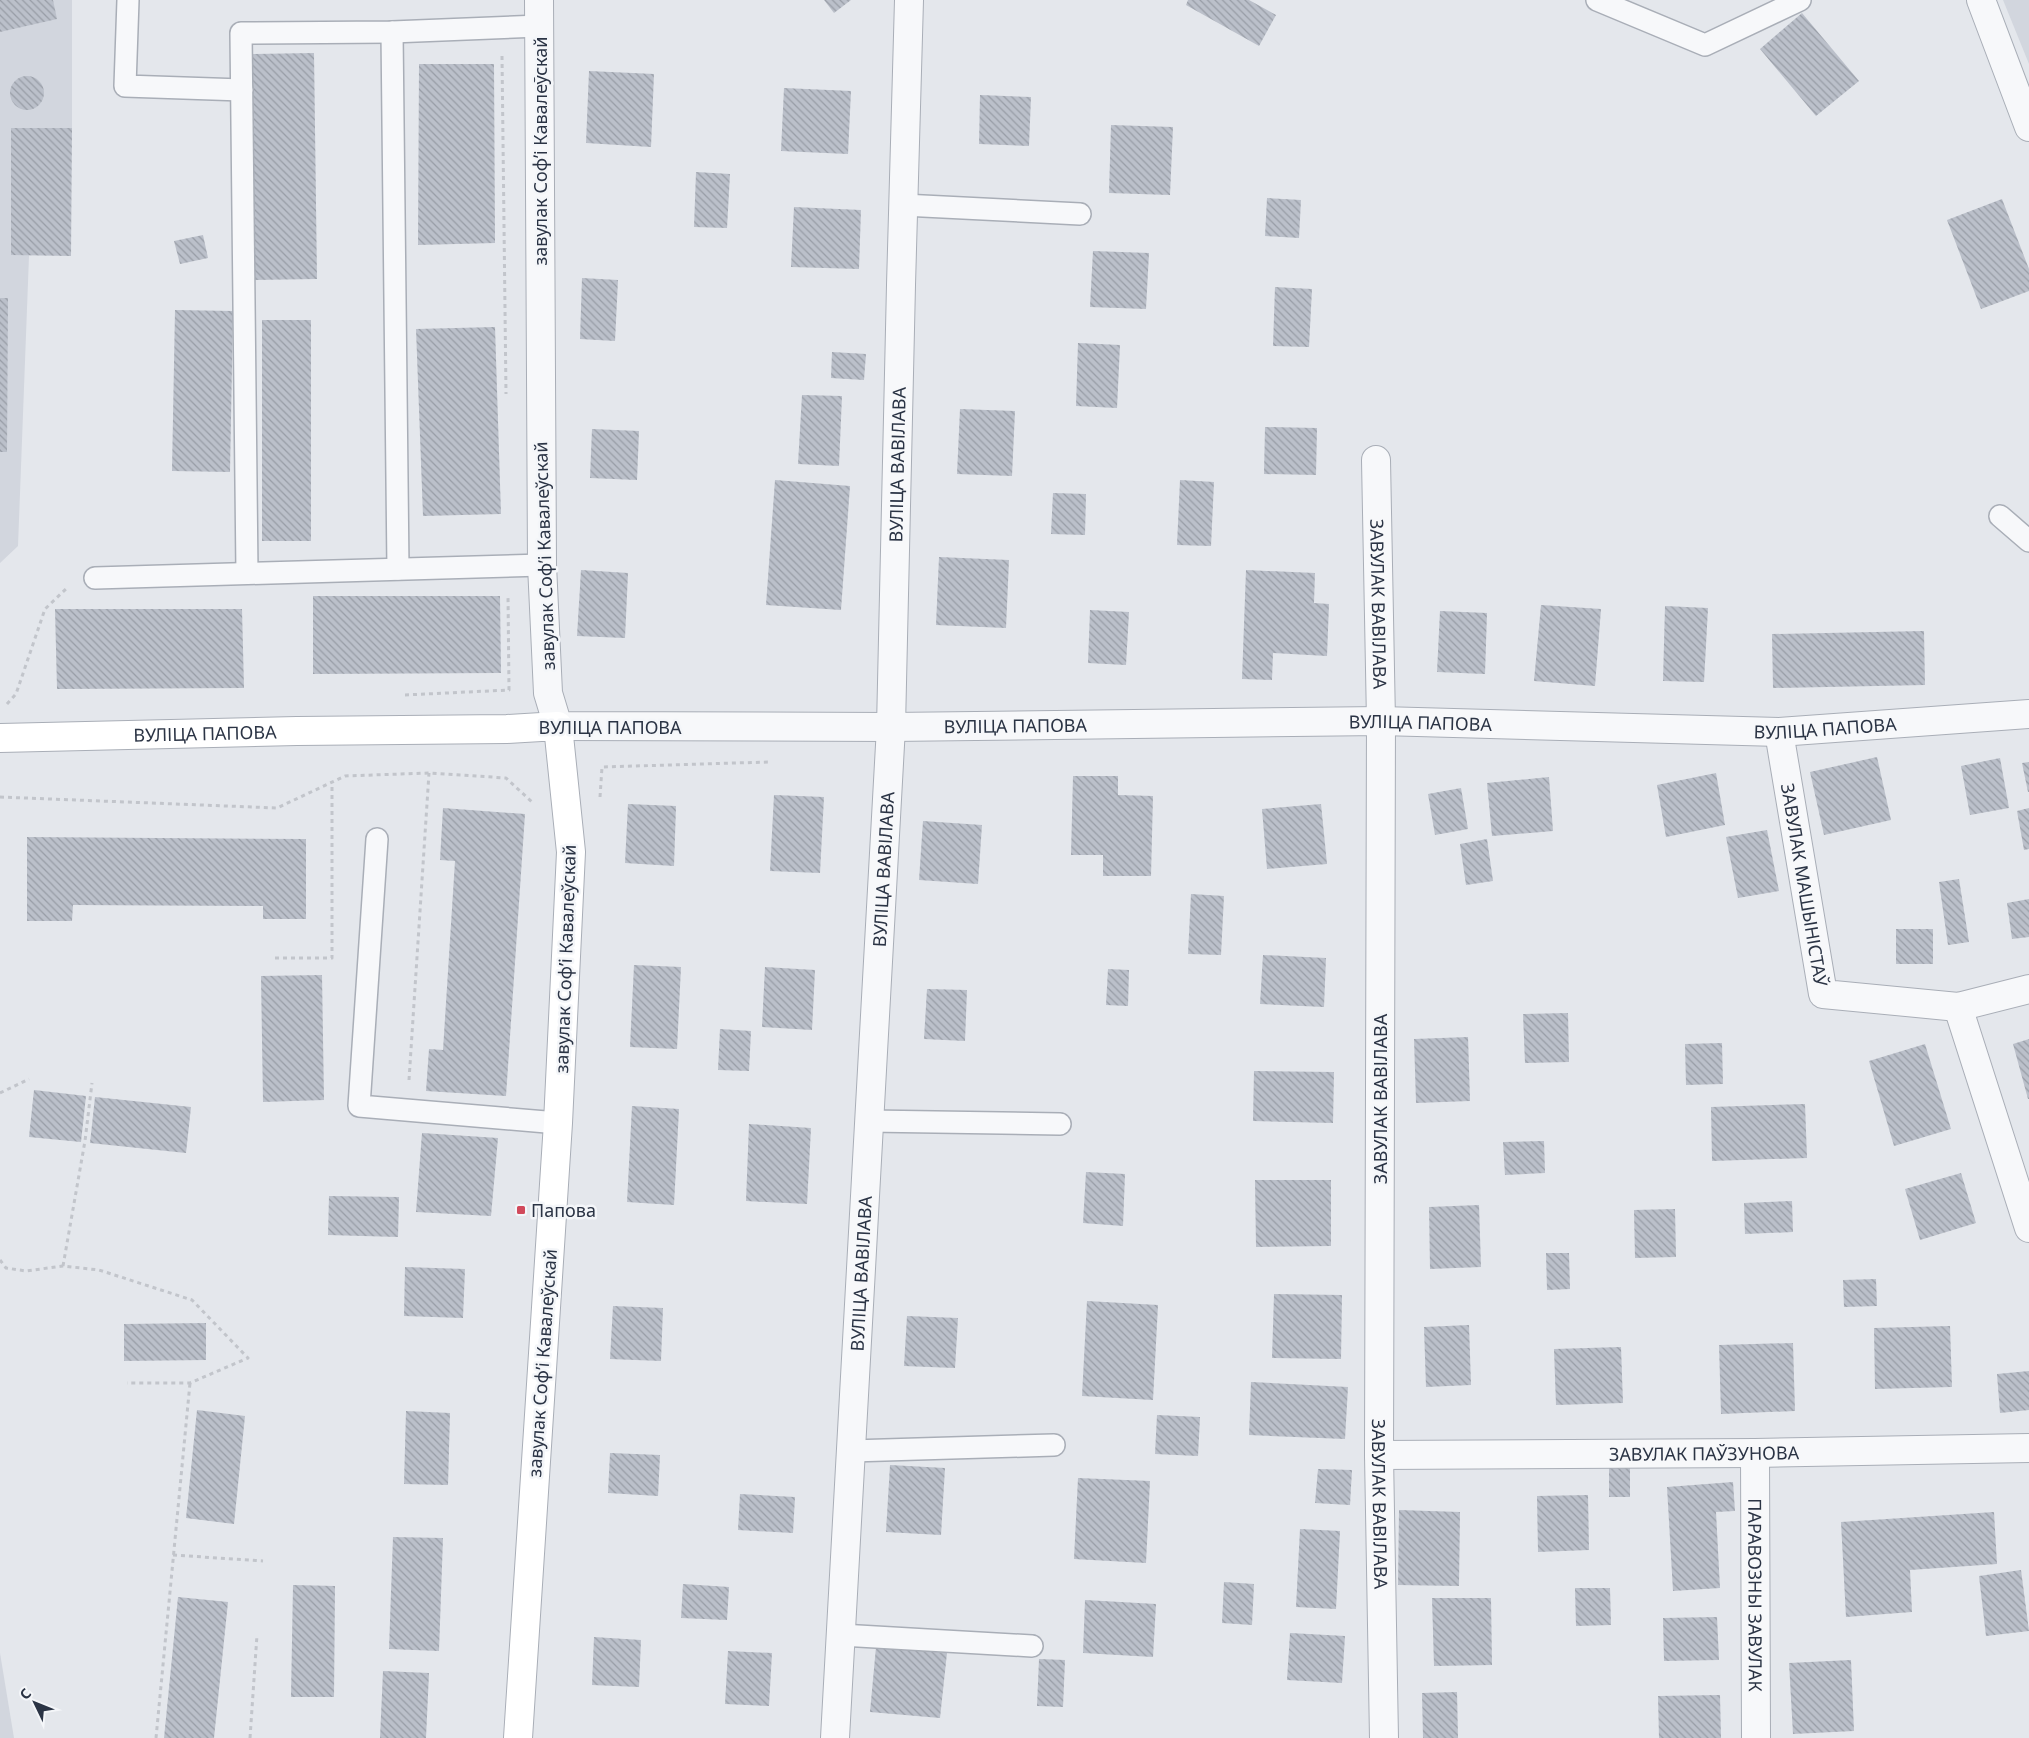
<svg xmlns="http://www.w3.org/2000/svg" width="2029" height="1738" viewBox="0 0 2029 1738" font-family="'Noto Sans',sans-serif">
  <style>
    .built { fill: #d2d6de }
    .building { fill: url(#building-back-hatch) }
    .lines { fill: none; stroke-linecap: round; stroke-linejoin: round }
    .lane-casing { stroke: #a9aeb7; stroke-width: 24 }
    .street-casing { stroke: #a9aeb7; stroke-width: 30 }
    .secondary-casing { stroke: #a9aeb7; stroke-width: 30 }
    .path { stroke: #c2c5cb; stroke-width: 3; stroke-dasharray: 4 4; stroke-linecap: butt }
    .lane { stroke: #f7f8fa; stroke-width: 21 }
    .street { stroke: #f7f8fa; stroke-width: 28 }
    .secondary { stroke: #fff; stroke-width: 28 }
    .poi-dot { fill: #d1495b; stroke: #f4f6f9; stroke-width: 2 }
    .labels { text-anchor: middle; dominant-baseline: central; stroke-width: 5; stroke-linejoin: round; paint-order: stroke }
    .street-label { font-size: 18px; fill: #2b3445; stroke: #f4f6f9 }
    .poi-label { font-size: 18px; fill: #2b3445; stroke: #f4f6f9; text-anchor: start }
  </style>
  <defs>
    <pattern id="building-back-hatch" width="6" height="6" patternUnits="userSpaceOnUse" patternTransform="scale(1.25)"><rect width="6" height="6" fill="#bbc0ca"/><path d="M-1 5l2 2M0 0l6 6M5-1l2 2" fill="none" stroke="#989da6"/></pattern>
  </defs>
  <rect width="100%" height="100%" fill="#e4e7ec"/>
  <g class="built">
    <path d="M 0,0 L 72,0 L 72,128 L 29,256 L 18,546 L 0,563 Z"/>
    <path d="M 2003,0 L 2029,0 L 2029,64 Z"/>
    <path d="M 0,1653 L 14,1738 L 0,1738 Z"/>
  </g>
  <g class="building">
    <path d="M 0,0 L 53,0 L 57,19 L 0,32 Z"/>
    <path d="M 824,0 L 851,0 L 834,13 Z"/>
    <path d="M 1188,0 L 1249,0 L 1276,15 L 1259,46 L 1186,5 Z"/>
    <path d="M 1802,13 L 1859,81 L 1816,116 L 1760,49 Z"/>
    <path d="M 314,53 L 317,279 L 255,280 L 252,54 Z"/>
    <path d="M 419,64 L 494,64 L 495,243 L 418,245 Z"/>
    <path d="M 589,71 L 654,74 L 651,147 L 586,143 Z"/>
    <circle cx="27" cy="93" r="17"/>
    <path d="M 784,88 L 851,91 L 848,154 L 781,151 Z"/>
    <path d="M 980,95 L 1031,97 L 1029,146 L 979,144 Z"/>
    <path d="M 1111,125 L 1173,127 L 1170,195 L 1109,193 Z"/>
    <path d="M 11,128 L 72,128 L 71,256 L 11,255 Z"/>
    <path d="M 696,172 L 730,174 L 727,228 L 694,227 Z"/>
    <path d="M 1267,198 L 1301,200 L 1299,238 L 1265,236 Z"/>
    <path d="M 2002,199 L 2029,269 L 2029,291 L 1981,309 L 1947,220 Z"/>
    <path d="M 794,207 L 861,210 L 859,269 L 791,267 Z"/>
    <path d="M 203,235 L 208,258 L 180,264 L 174,241 Z"/>
    <path d="M 1093,251 L 1149,253 L 1146,309 L 1090,307 Z"/>
    <path d="M 582,278 L 618,280 L 615,341 L 580,339 Z"/>
    <path d="M 1275,287 L 1312,289 L 1309,347 L 1273,346 Z"/>
    <path d="M 0,298 L 8,298 L 7,452 L 0,452 Z"/>
    <path d="M 175,310 L 233,311 L 230,472 L 172,471 Z"/>
    <rect x="262" y="320" width="49" height="221"/>
    <path d="M 495,327 L 501,514 L 423,516 L 416,329 Z"/>
    <path d="M 1078,343 L 1120,345 L 1117,408 L 1076,406 Z"/>
    <path d="M 832,352 L 866,354 L 864,380 L 831,378 Z"/>
    <path d="M 802,395 L 842,396 L 839,466 L 798,464 Z"/>
    <path d="M 960,409 L 1015,411 L 1012,476 L 957,474 Z"/>
    <path d="M 1265,427 L 1317,428 L 1316,475 L 1264,474 Z"/>
    <path d="M 592,429 L 639,431 L 637,480 L 590,478 Z"/>
    <path d="M 775,480 L 850,486 L 841,610 L 766,605 Z"/>
    <path d="M 1180,480 L 1214,482 L 1211,546 L 1177,545 Z"/>
    <path d="M 1053,493 L 1086,494 L 1085,535 L 1051,534 Z"/>
    <path d="M 939,557 L 1009,560 L 1006,628 L 936,625 Z"/>
    <path d="M 581,570 L 628,573 L 625,638 L 577,636 Z"/>
    <path d="M 1246,570 L 1315,573 L 1314,603 L 1329,604 L 1327,656 L 1273,653 L 1272,680 L 1242,679 Z"/>
    <path d="M 313,596 L 500,596 L 501,673 L 313,674 Z"/>
    <path d="M 1541,605 L 1601,609 L 1595,686 L 1534,681 Z"/>
    <path d="M 1665,606 L 1708,608 L 1704,682 L 1663,681 Z"/>
    <path d="M 55,609 L 242,609 L 244,688 L 57,689 Z"/>
    <path d="M 1090,610 L 1129,612 L 1126,665 L 1088,663 Z"/>
    <path d="M 1440,611 L 1487,613 L 1485,674 L 1437,672 Z"/>
    <path d="M 1924,631 L 1925,685 L 1773,688 L 1772,634 Z"/>
    <path d="M 1877,757 L 1891,820 L 1824,835 L 1810,772 Z"/>
    <path d="M 2000,758 L 2009,808 L 1970,815 L 1961,766 Z"/>
    <path d="M 2029,762 L 2029,792 L 2028,792 L 2022,763 Z"/>
    <path d="M 1716,773 L 1725,825 L 1666,837 L 1657,785 Z"/>
    <path d="M 1073,776 L 1118,776 L 1118,795 L 1153,796 L 1151,876 L 1103,876 L 1103,855 L 1071,855 Z"/>
    <path d="M 1549,777 L 1553,831 L 1492,836 L 1487,783 Z"/>
    <path d="M 1461,788 L 1468,829 L 1435,835 L 1428,794 Z"/>
    <path d="M 774,795 L 824,797 L 820,873 L 770,871 Z"/>
    <path d="M 628,804 L 676,806 L 674,866 L 625,863 Z"/>
    <path d="M 1321,804 L 1327,864 L 1267,869 L 1262,809 Z"/>
    <path d="M 443,808 L 525,814 L 506,1096 L 426,1091 L 429,1049 L 443,1050 L 455,861 L 440,860 Z"/>
    <path d="M 2029,808 L 2029,849 L 2024,850 L 2017,811 Z"/>
    <path d="M 923,821 L 982,825 L 978,884 L 919,880 Z"/>
    <path d="M 1767,830 L 1779,891 L 1738,898 L 1726,837 Z"/>
    <path d="M 27,837 L 306,839 L 306,919 L 263,919 L 263,906 L 73,905 L 72,921 L 27,921 Z"/>
    <path d="M 1487,839 L 1493,881 L 1466,885 L 1460,844 Z"/>
    <path d="M 1959,879 L 1969,942 L 1948,945 L 1939,882 Z"/>
    <path d="M 1191,894 L 1224,896 L 1221,955 L 1188,954 Z"/>
    <path d="M 2029,899 L 2029,937 L 2012,939 L 2007,903 Z"/>
    <rect x="1896" y="929" width="37" height="35"/>
    <path d="M 1263,955 L 1326,958 L 1324,1007 L 1260,1004 Z"/>
    <path d="M 634,965 L 681,967 L 677,1049 L 630,1047 Z"/>
    <path d="M 765,967 L 815,970 L 812,1030 L 762,1027 Z"/>
    <path d="M 1108,969 L 1129,970 L 1128,1006 L 1106,1005 Z"/>
    <path d="M 322,975 L 324,1100 L 263,1102 L 261,976 Z"/>
    <path d="M 927,989 L 967,990 L 965,1041 L 924,1039 Z"/>
    <path d="M 1568,1013 L 1569,1062 L 1525,1063 L 1523,1014 Z"/>
    <path d="M 720,1029 L 751,1031 L 749,1071 L 718,1070 Z"/>
    <path d="M 1468,1037 L 1470,1101 L 1416,1103 L 1414,1039 Z"/>
    <path d="M 2029,1039 L 2029,1099 L 2028,1099 L 2013,1044 Z"/>
    <path d="M 1722,1043 L 1723,1084 L 1686,1085 L 1685,1044 Z"/>
    <path d="M 1925,1044 L 1951,1129 L 1894,1146 L 1869,1061 Z"/>
    <path d="M 1254,1071 L 1334,1072 L 1333,1123 L 1253,1121 Z"/>
    <path d="M 34,1090 L 86,1096 L 81,1142 L 29,1137 Z"/>
    <path d="M 95,1097 L 191,1107 L 186,1153 L 90,1143 Z"/>
    <path d="M 1805,1104 L 1807,1158 L 1712,1161 L 1711,1107 Z"/>
    <path d="M 632,1106 L 679,1109 L 674,1205 L 627,1202 Z"/>
    <path d="M 749,1124 L 811,1128 L 807,1204 L 746,1201 Z"/>
    <path d="M 422,1133 L 498,1138 L 491,1216 L 416,1212 Z"/>
    <path d="M 1544,1141 L 1545,1173 L 1505,1175 L 1503,1142 Z"/>
    <path d="M 1086,1172 L 1125,1174 L 1123,1226 L 1083,1223 Z"/>
    <path d="M 1961,1173 L 1976,1223 L 1920,1240 L 1905,1189 Z"/>
    <path d="M 1255,1180 L 1331,1180 L 1331,1246 L 1256,1247 Z"/>
    <path d="M 329,1196 L 399,1197 L 398,1237 L 328,1235 Z"/>
    <path d="M 1792,1201 L 1793,1232 L 1745,1234 L 1744,1203 Z"/>
    <path d="M 1479,1205 L 1481,1267 L 1430,1269 L 1429,1207 Z"/>
    <path d="M 1675,1209 L 1676,1257 L 1635,1258 L 1634,1210 Z"/>
    <path d="M 1546,1253 L 1569,1253 L 1570,1289 L 1547,1290 Z"/>
    <path d="M 405,1267 L 465,1269 L 463,1318 L 404,1316 Z"/>
    <path d="M 1876,1279 L 1877,1306 L 1844,1307 L 1843,1280 Z"/>
    <path d="M 1274,1294 L 1342,1295 L 1341,1359 L 1272,1358 Z"/>
    <path d="M 1087,1301 L 1158,1305 L 1153,1400 L 1082,1396 Z"/>
    <path d="M 613,1306 L 663,1308 L 661,1361 L 610,1359 Z"/>
    <path d="M 907,1316 L 958,1318 L 955,1368 L 904,1366 Z"/>
    <path d="M 206,1323 L 206,1360 L 124,1361 L 124,1324 Z"/>
    <path d="M 1469,1325 L 1471,1385 L 1426,1387 L 1424,1327 Z"/>
    <path d="M 1950,1326 L 1952,1387 L 1875,1389 L 1874,1328 Z"/>
    <path d="M 1793,1343 L 1795,1411 L 1721,1414 L 1719,1345 Z"/>
    <path d="M 1621,1347 L 1623,1403 L 1556,1405 L 1554,1349 Z"/>
    <path d="M 2029,1371 L 2029,1410 L 2000,1413 L 1997,1374 Z"/>
    <path d="M 1251,1382 L 1348,1387 L 1345,1439 L 1249,1435 Z"/>
    <path d="M 197,1410 L 245,1416 L 234,1524 L 186,1518 Z"/>
    <path d="M 406,1411 L 450,1413 L 448,1485 L 404,1484 Z"/>
    <path d="M 1157,1415 L 1200,1417 L 1198,1456 L 1155,1454 Z"/>
    <path d="M 610,1453 L 660,1455 L 658,1496 L 608,1493 Z"/>
    <path d="M 890,1465 L 945,1468 L 941,1535 L 886,1532 Z"/>
    <rect x="1609" y="1468" width="21" height="29"/>
    <path d="M 1318,1469 L 1352,1470 L 1350,1505 L 1315,1503 Z"/>
    <path d="M 1078,1478 L 1150,1481 L 1146,1563 L 1074,1559 Z"/>
    <path d="M 1733,1482 L 1735,1511 L 1716,1512 L 1720,1588 L 1673,1591 L 1667,1487 Z"/>
    <path d="M 740,1494 L 795,1497 L 793,1533 L 738,1530 Z"/>
    <path d="M 1588,1495 L 1589,1550 L 1538,1552 L 1537,1496 Z"/>
    <path d="M 1399,1510 L 1460,1512 L 1459,1586 L 1398,1585 Z"/>
    <path d="M 1994,1512 L 1997,1564 L 1910,1570 L 1912,1612 L 1846,1617 L 1841,1522 Z"/>
    <path d="M 1300,1529 L 1340,1531 L 1336,1609 L 1296,1607 Z"/>
    <path d="M 393,1537 L 443,1538 L 439,1651 L 389,1649 Z"/>
    <path d="M 2021,1570 L 2029,1631 L 1986,1636 L 1979,1576 Z"/>
    <path d="M 1224,1582 L 1254,1584 L 1252,1625 L 1222,1623 Z"/>
    <path d="M 683,1584 L 729,1587 L 727,1620 L 681,1618 Z"/>
    <path d="M 293,1585 L 335,1586 L 334,1697 L 291,1697 Z"/>
    <path d="M 1575,1588 L 1610,1588 L 1611,1625 L 1576,1626 Z"/>
    <path d="M 178,1597 L 228,1602 L 214,1738 L 164,1738 Z"/>
    <path d="M 1432,1598 L 1491,1598 L 1492,1665 L 1434,1666 Z"/>
    <path d="M 1085,1600 L 1156,1604 L 1153,1657 L 1083,1653 Z"/>
    <path d="M 1717,1617 L 1719,1660 L 1664,1661 L 1663,1618 Z"/>
    <path d="M 1290,1633 L 1345,1636 L 1342,1683 L 1287,1680 Z"/>
    <path d="M 594,1637 L 641,1640 L 639,1687 L 592,1685 Z"/>
    <path d="M 876,1647 L 947,1653 L 940,1718 L 870,1712 Z"/>
    <path d="M 728,1651 L 772,1653 L 769,1706 L 725,1704 Z"/>
    <path d="M 1039,1659 L 1065,1660 L 1063,1707 L 1037,1706 Z"/>
    <path d="M 1851,1660 L 1854,1731 L 1793,1734 L 1789,1663 Z"/>
    <path d="M 383,1671 L 429,1673 L 426,1738 L 380,1738 Z"/>
    <path d="M 1457,1692 L 1458,1738 L 1423,1738 L 1422,1693 Z"/>
    <path d="M 1720,1695 L 1721,1738 L 1659,1738 L 1658,1696 Z"/>
  </g>
  <g class="lines">
    <g class="lane-casing">
      <g id="lane">
        <path d="M 128,0 L 125,86 L 242,90"/>
        <path d="M 1597,0 L 1705,45 L 1800,0"/>
        <path d="M 392,32 L 398,569"/>
        <path d="M 903,205 L 1080,214"/>
        <path d="M 2000,516 L 2029,541"/>
        <path d="M 247,573 L 241,33 L 392,32 L 539,26"/>
        <path d="M 95,578 L 542,565"/>
        <path d="M 377,839 L 359,1106 L 558,1123"/>
        <path d="M 869,1121 L 1060,1124"/>
        <path d="M 851,1451 L 1054,1445"/>
        <path d="M 841,1635 L 1032,1646"/>
      </g>
    </g>
    <g class="street-casing">
      <g id="street">
        <path id="s1" d="M 539,0 L 542,565 L 548,693 L 558,726 L 891,727 L 1381,721 L 1779,732 L 2029,714"/>
        <path d="M 1981,0 L 2029,127"/>
        <path id="s2" d="M 1376,460 L 1381,721 L 1379,1455 L 1384,1738"/>
        <path id="s3" d="M 1779,732 L 1823,994 L 1958,1007 L 2029,989"/>
        <path d="M 1958,1007 L 2029,1228"/>
        <path id="s4" d="M 1755,1453 L 1756,1738"/>
        <path id="s5" d="M 1379,1455 L 1755,1453 L 2029,1448"/>
        <path id="s6" d="M 835,1738 L 891,727 L 901,285 L 909,0"/>
      </g>
    </g>
    <g class="secondary-casing">
      <g id="secondary">
        <path id="s7" d="M 0,738 L 297,731 L 507,729 L 558,726 L 571,852 L 558,1123 L 518,1738"/>
      </g>
    </g>
    <g class="path">
      <path d="M 502,56 L 506,394"/>
      <path d="M 405,695 L 509,690 L 508,596"/>
      <path d="M 7,704 L 16,694 L 45,609 L 67,588"/>
      <path d="M 0,797 L 277,808 L 345,776 L 429,773 L 506,778 L 532,802"/>
      <path d="M 600,797 L 602,767 L 769,762"/>
      <path d="M 275,958 L 332,958 L 332,782"/>
      <path d="M 409,1080 L 429,773"/>
      <path d="M 0,1093 L 29,1079"/>
      <path d="M 0,1260 L 6,1268 L 26,1271 L 63,1266 L 99,1270 L 192,1300 L 248,1358 L 190,1383 L 127,1383"/>
      <path d="M 63,1266 L 85,1141 L 92,1083"/>
      <path d="M 173,1555 L 263,1561"/>
      <path d="M 156,1738 L 190,1383"/>
      <path d="M 250,1738 L 257,1635"/>
    </g>
    <use href="#lane" class="lane"/>
    <use href="#street" class="street"/>
    <use href="#secondary" class="secondary"/>
  </g>
  <rect class="poi-dot" x="516" y="1205" width="10" height="10" rx="2.5"/>
  <g class="labels">
    <g class="street-label">
      <text transform="translate(540 151) rotate(-90)">завулак Софʼі Кавалеўскай</text>
      <text stroke="none"><textPath href="#s6" startOffset="1275">ВУЛІЦА ВАВІЛАВА</textPath></text>
      <text transform="translate(544 556) rotate(-92)">завулак Софʼі Кавалеўскай</text>
      <text stroke="none"><textPath href="#s2" startOffset="144">ЗАВУЛАК ВАВІЛАВА</textPath></text>
      <text stroke="none"><textPath href="#s1" startOffset="1590">ВУЛІЦА ПАПОВА</textPath></text>
      <text stroke="none"><textPath href="#s1" startOffset="1185">ВУЛІЦА ПАПОВА</textPath></text>
      <text x="610" y="727">ВУЛІЦА ПАПОВА</text>
      <text stroke="none"><textPath href="#s1" startOffset="1995">ВУЛІЦА ПАПОВА</textPath></text>
      <text stroke="none"><textPath href="#s7" startOffset="205">ВУЛІЦА ПАПОВА</textPath></text>
      <text stroke="none"><textPath href="#s6" startOffset="870">ВУЛІЦА ВАВІЛАВА</textPath></text>
      <text stroke="none"><textPath href="#s3" startOffset="155">ЗАВУЛАК МАШЫНІСТАЎ</textPath></text>
      <text transform="translate(565 959) rotate(-88)">завулак Софʼі Кавалеўскай</text>
      <text transform="translate(1380 1099) rotate(-90)">ЗАВУЛАК ВАВІЛАВА</text>
      <text stroke="none"><textPath href="#s6" startOffset="465">ВУЛІЦА ВАВІЛАВА</textPath></text>
      <text transform="translate(542 1363) rotate(-86)">завулак Софʼі Кавалеўскай</text>
      <text stroke="none"><textPath href="#s5" startOffset="325">ЗАВУЛАК ПАЎЗУНОВА</textPath></text>
      <text stroke="none"><textPath href="#s2" startOffset="1044">ЗАВУЛАК ВАВІЛАВА</textPath></text>
      <text stroke="none"><textPath href="#s4" startOffset="142">ПАРАВОЗНЫ ЗАВУЛАК</textPath></text>
    </g>
    <g class="poi-label">
      <text x="531" y="1210">Папова</text>
    </g>
  </g>
  <g transform="translate(35 1703) rotate(313)" stroke="#f4f6f9" stroke-width="4" paint-order="stroke">
  <path d="M0-4L9 19L0 12L-9 19Z" fill="#2b3445"/>
  <text y="-8" font-size="14" font-weight="bold" text-anchor="middle" fill="#2b3445">С</text>
  </g>
</svg>
